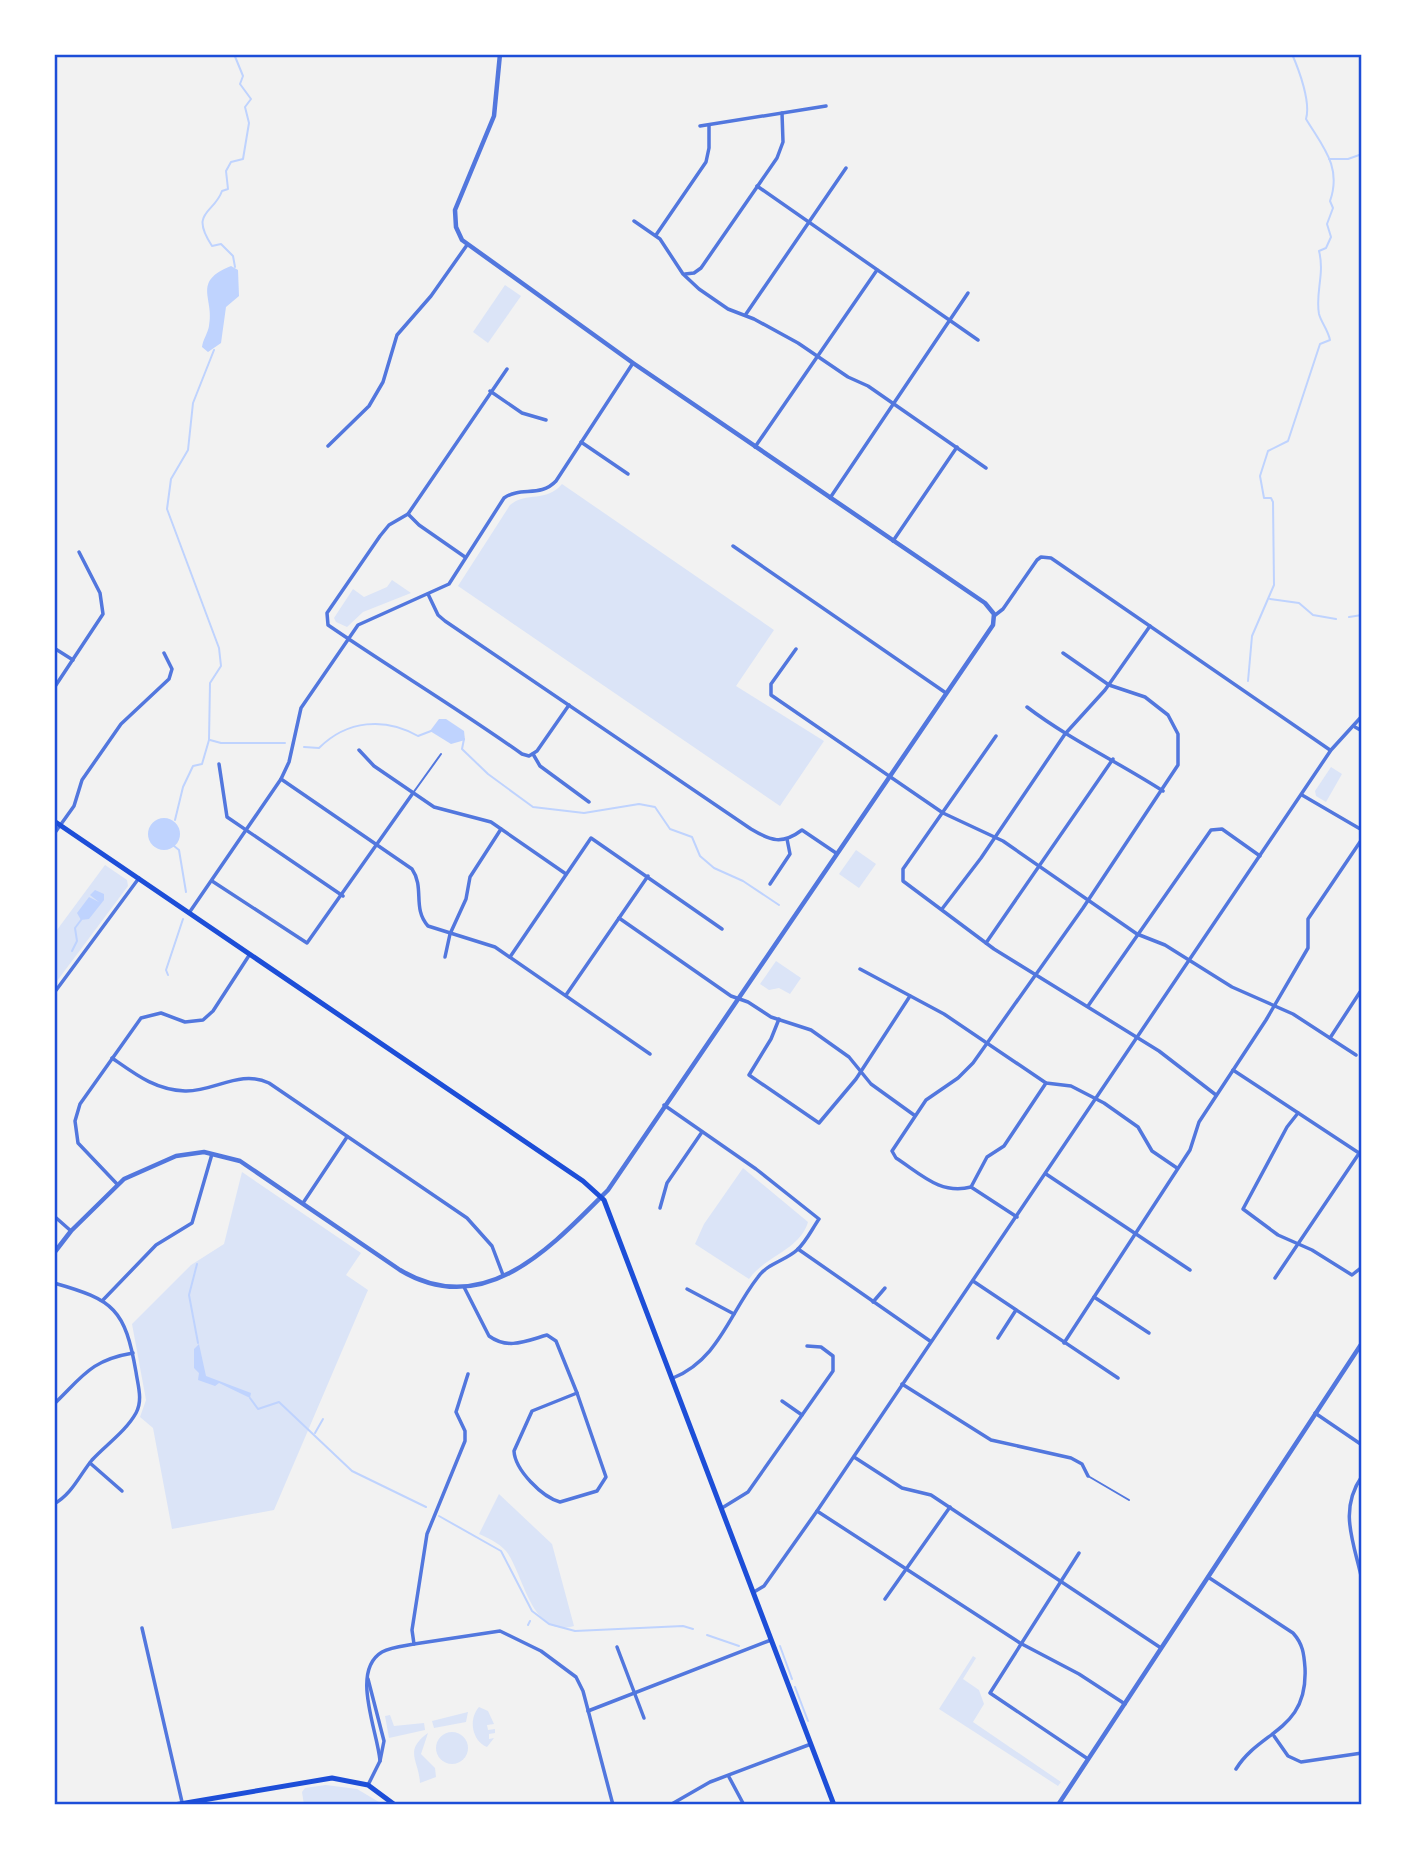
<svg xmlns="http://www.w3.org/2000/svg" width="1416" height="1859" viewBox="0 0 1416 1859" font-family="'Noto Sans',sans-serif">
  <style>
    .green { fill: #dbe4f7 }
    .water { fill: #bfd3fe }
    .lines { fill: none; stroke-linecap: round; stroke-linejoin: round }
    .stream { stroke: #bfd3fe; stroke-width: 2 }
    .service { stroke: #5277de; stroke-width: 2 }
    .minor { stroke: #5277de; stroke-width: 3.5 }
    .tertiary { stroke: #5277de; stroke-width: 4.5 }
    .secondary { stroke: #1d4ed8; stroke-width: 5 }
    .neatline { fill: none; stroke: #1d4ed8; stroke-width: 2.5 }
  </style>
  <rect width="100%" height="100%" fill="#f2f2f2"/>
  <g class="green">
    <path d="M 505,285 L 521,296 L 488,343 L 473,332 Z"/>
    <path d="M 562,484 L 774,630 L 736,686 L 824,741 L 780,806 L 458,586 L 510,505 C 527,491 546,503 562,484 Z"/>
    <path d="M 392,580 L 411,593 L 363,612 L 347,627 L 336,622 L 334,618 L 353,589 L 364,597 L 387,587 Z"/>
    <path d="M 1331,767 L 1342,774 L 1326,802 L 1316,796 L 1315,791 Z"/>
    <path d="M 856,850 L 876,864 L 859,888 L 839,874 Z"/>
    <path d="M 105,865 L 127,880 L 128,886 L 54,985 L 54,934 Z"/>
    <path d="M 776,961 L 801,978 L 790,994 L 779,988 L 769,990 L 760,984 Z"/>
    <path d="M 743,1168 L 808,1222 C 800,1250 765,1256 749,1279 L 695,1244 L 704,1224 Z"/>
    <path d="M 242,1172 L 361,1253 L 346,1275 L 368,1290 L 274,1510 L 172,1529 L 153,1428 L 140,1417 L 146,1400 L 132,1324 L 191,1265 L 224,1244 Z"/>
    <path d="M 499,1494 L 552,1544 L 574,1626 C 531,1639 524,1574 506,1551 C 499,1543 488,1538 479,1534 Z"/>
    <path d="M 973,1656 L 976,1658 L 963,1679 L 979,1690 L 984,1704 L 973,1722 L 1061,1782 L 1058,1786 L 939,1709 Z"/>
    <path d="M 479,1707 L 488,1711 L 494,1724 L 487,1725 L 488,1730 L 495,1729 L 495,1733 L 489,1734 L 489,1739 L 494,1738 L 487,1747 C 472,1741 468,1719 479,1707 Z"/>
    <path d="M 468,1712 L 466,1722 L 434,1728 L 432,1721 Z"/>
    <path d="M 390,1715 L 394,1726 L 424,1723 L 425,1730 L 389,1738 L 385,1716 Z"/>
    <circle cx="452" cy="1748" r="16"/>
    <path d="M 428,1733 L 421,1754 L 435,1768 L 436,1777 L 420,1783 C 419,1760 403,1751 428,1733 Z"/>
    <path d="M 326,1785 L 357,1789 L 384,1805 L 304,1805 L 302,1792 L 305,1788 Z"/>
  </g>
  <g class="water">
    <path d="M 231,266 L 238,270 L 239,296 L 226,307 L 221,343 L 208,352 L 202,347 C 203,339 208,333 209,326 C 215,298 191,282 231,266 Z"/>
    <path d="M 439,719 L 446,719 L 464,731 L 465,740 L 451,744 L 430,731 Z"/>
    <circle cx="164" cy="834" r="16"/>
    <path d="M 95,890 L 104,894 L 104,900 L 89,919 L 81,920 L 77,913 L 89,897 L 99,902 L 90,895 Z"/>
    <path d="M 199,1344 L 206,1376 L 251,1393 L 250,1398 L 219,1383 L 215,1386 L 198,1380 L 199,1373 L 194,1368 L 194,1349 Z"/>
  </g>
  <g class="lines">
    <g class="stream">
      <path d="M 225,54 L 229,54"/>
      <path d="M 234,54 L 243,76 L 240,84 L 251,99 L 245,107 L 249,123 L 243,159 L 231,162 L 226,171 L 228,189 L 222,191 C 214,214 189,211 212,246 L 221,244 L 233,256 L 235,267"/>
      <path d="M 1329,159 L 1348,159 L 1362,154"/>
      <path d="M 1270,599 L 1299,603 L 1313,615 L 1336,619"/>
      <path d="M 1349,617 L 1362,615"/>
      <path d="M 1248,681 L 1252,636 L 1274,585 L 1273,502 L 1271,498 L 1264,498 L 1260,476 L 1268,451 L 1288,441 L 1320,344 L 1330,340 C 1328,330 1321,322 1319,314 C 1315,293 1325,274 1319,251 L 1326,248 L 1331,237 L 1327,224 L 1333,208 L 1330,201 C 1342,167 1323,147 1306,119 C 1311,102 1299,70 1292,54"/>
      <path d="M 464,739 L 462,749 L 488,774 L 533,807 L 584,813 L 639,804 L 655,807 L 670,829 L 692,837 L 700,856 L 714,868 L 743,881 L 779,905"/>
      <path d="M 210,740 L 221,743 L 285,743"/>
      <path d="M 304,747 L 319,748 C 347,720 385,717 418,736 L 431,731"/>
      <path d="M 175,820 L 183,787 L 193,766 L 202,764 L 209,740 L 210,683 L 221,666 L 219,648 L 167,509 L 171,479 L 188,450 L 193,403 L 214,350"/>
      <path d="M 174,846 L 179,850 L 186,892"/>
      <path d="M 72,951 L 77,941 L 75,928 L 81,920"/>
      <path d="M 168,975 L 166,970 L 183,919"/>
      <path d="M 197,1264 L 189,1295 L 198,1343"/>
      <path d="M 250,1398 L 258,1409 L 279,1402 L 352,1471 L 426,1507"/>
      <path d="M 315,1433 L 323,1419"/>
      <path d="M 439,1516 L 501,1551 L 532,1611 L 549,1624 L 575,1631 L 683,1626 L 693,1629"/>
      <path d="M 528,1625 L 530,1621"/>
      <path d="M 707,1635 L 739,1646"/>
      <path d="M 780,1646 L 792,1679"/>
      <path d="M 795,1687 L 808,1721"/>
    </g>
    <g class="service">
      <path d="M 413,793 L 441,754"/>
      <path d="M 1088,1476 L 1129,1500"/>
    </g>
    <g class="minor">
      <path d="M 700,126 L 826,106"/>
      <path d="M 757,186 L 978,340"/>
      <path d="M 634,221 L 660,239 L 683,274 L 699,289 L 728,309 L 754,319 L 798,343 L 848,377 L 868,386 L 986,468"/>
      <path d="M 656,235 L 706,162 L 709,148 L 709,126"/>
      <path d="M 685,274 L 694,273 L 701,268 L 777,158 L 783,142 L 782,113"/>
      <path d="M 746,314 L 846,168"/>
      <path d="M 507,369 L 408,514 L 389,525 L 380,536 L 327,613 L 328,625 C 392,669 459,709 522,754 L 529,756 L 537,751 L 569,705"/>
      <path d="M 490,391 L 522,413 L 546,420"/>
      <path d="M 581,442 L 628,474"/>
      <path d="M 328,446 L 369,406 L 383,382 L 397,335 L 431,296 L 467,245"/>
      <path d="M 755,447 L 877,270"/>
      <path d="M 830,498 L 968,293"/>
      <path d="M 408,514 L 419,525 L 465,557"/>
      <path d="M 893,541 L 957,447"/>
      <path d="M 733,546 L 946,693"/>
      <path d="M 428,594 L 438,615 L 445,621 L 751,829 C 771,841 782,845 802,830 L 836,853"/>
      <path d="M 994,616 L 1003,609 L 1037,560 L 1041,557 L 1051,558 L 1330,750"/>
      <path d="M 54,648 L 73,660"/>
      <path d="M 796,649 L 771,684 L 771,695 L 943,813 L 1003,841 L 1137,934 L 1165,945 L 1232,987 L 1293,1014 L 1356,1055"/>
      <path d="M 54,688 L 103,614 L 100,593 L 79,552"/>
      <path d="M 1027,707 C 1069,739 1118,762 1163,791"/>
      <path d="M 1355,727 L 1362,731"/>
      <path d="M 996,736 L 903,869 L 903,881 L 994,949 L 1159,1051 L 1216,1095"/>
      <path d="M 359,750 L 374,766 L 434,807 L 491,822 L 566,874"/>
      <path d="M 533,754 L 540,766 L 589,802"/>
      <path d="M 219,764 L 227,817 L 343,896"/>
      <path d="M 281,779 L 412,869 C 425,888 412,908 428,926 L 495,947 L 650,1054"/>
      <path d="M 1302,795 L 1362,830"/>
      <path d="M 54,834 L 74,806 L 82,780 L 121,724 L 169,679 L 172,669 L 164,653"/>
      <path d="M 212,881 L 307,943 L 413,793"/>
      <path d="M 770,884 L 790,854 L 787,839"/>
      <path d="M 942,909 L 981,858 L 1065,734 L 1105,690 L 1150,626"/>
      <path d="M 189,913 L 281,779 L 289,762 L 301,708 L 358,625 L 449,584 L 504,498 C 521,486 540,498 556,481 L 633,363"/>
      <path d="M 619,918 L 731,996 L 748,1002 L 771,1017 L 811,1030 L 849,1057 L 871,1084 L 914,1115"/>
      <path d="M 986,943 L 1113,759"/>
      <path d="M 445,957 L 450,934 L 466,899 L 470,877 L 501,829"/>
      <path d="M 510,957 L 591,838 L 722,929"/>
      <path d="M 860,969 L 944,1014 L 1046,1083 L 1071,1086 L 1104,1103 L 1138,1127 L 1152,1151 L 1177,1168"/>
      <path d="M 54,993 L 139,878"/>
      <path d="M 566,995 L 648,876"/>
      <path d="M 1088,1006 L 1211,830 L 1222,829 L 1260,856"/>
      <path d="M 779,1019 L 771,1039 L 749,1075 L 819,1123 L 856,1079 L 910,996"/>
      <path d="M 1330,1038 L 1360,992"/>
      <path d="M 112,1058 C 135,1074 155,1090 185,1091 C 214,1092 240,1069 269,1083 L 467,1218 L 492,1246 L 503,1275"/>
      <path d="M 1233,1070 L 1362,1155"/>
      <path d="M 664,1105 L 756,1169 L 819,1219 C 812,1229 806,1242 797,1250 C 785,1261 768,1263 758,1277 C 729,1314 719,1359 673,1378"/>
      <path d="M 1298,1113 L 1287,1127 L 1243,1209 L 1278,1235 L 1312,1250 L 1352,1275 L 1362,1267"/>
      <path d="M 1046,1174 L 1190,1270"/>
      <path d="M 117,1184 L 78,1143 L 75,1121 L 80,1104 L 141,1018 L 161,1013 L 185,1022 L 203,1020 L 213,1011 L 250,954"/>
      <path d="M 971,1187 L 987,1157 L 1004,1146 L 1046,1083"/>
      <path d="M 303,1203 L 347,1137"/>
      <path d="M 660,1208 L 667,1183 L 702,1132"/>
      <path d="M 54,1216 L 71,1231"/>
      <path d="M 1017,1217 L 971,1187 C 940,1195 921,1174 896,1158 L 892,1151 L 926,1100 L 958,1078 L 973,1063 L 1083,908 L 1178,765 L 1178,734 L 1168,715 L 1145,697 L 1109,685 L 1063,653"/>
      <path d="M 798,1249 L 930,1341"/>
      <path d="M 1275,1278 L 1362,1149"/>
      <path d="M 973,1281 L 1118,1378"/>
      <path d="M 54,1283 C 114,1300 125,1309 136,1372 C 138,1386 143,1400 136,1413 C 126,1431 106,1445 92,1460 C 79,1476 72,1494 54,1504"/>
      <path d="M 464,1287 L 489,1336 C 508,1350 526,1341 547,1335 L 556,1341 L 577,1393"/>
      <path d="M 687,1289 L 734,1314"/>
      <path d="M 1094,1297 L 1149,1333"/>
      <path d="M 103,1300 L 156,1245 L 192,1223 L 212,1154"/>
      <path d="M 873,1302 L 885,1288"/>
      <path d="M 998,1338 L 1016,1310"/>
      <path d="M 1064,1343 L 1190,1150 L 1199,1122 L 1266,1020 L 1308,948 L 1308,919 L 1362,839"/>
      <path d="M 902,1384 L 991,1440 L 1071,1458 L 1082,1464 L 1088,1476"/>
      <path d="M 577,1393 L 606,1477 L 597,1491 L 560,1502 C 542,1497 515,1470 514,1451 L 532,1411 Z"/>
      <path d="M 782,1401 L 802,1415"/>
      <path d="M 54,1404 C 83,1376 91,1360 133,1353"/>
      <path d="M 1315,1413 L 1362,1445"/>
      <path d="M 854,1457 L 902,1488 L 931,1495 L 1161,1648"/>
      <path d="M 90,1463 L 122,1491"/>
      <path d="M 1362,1476 C 1338,1511 1354,1542 1362,1580"/>
      <path d="M 722,1508 L 748,1492 L 833,1371 L 833,1356 L 821,1347 L 807,1346"/>
      <path d="M 817,1511 L 1020,1643 L 1079,1674 L 1125,1704"/>
      <path d="M 1079,1553 L 990,1693 L 1088,1759"/>
      <path d="M 1208,1577 L 1293,1633 C 1303,1644 1304,1654 1305,1668 C 1308,1731 1260,1730 1236,1769"/>
      <path d="M 754,1592 L 764,1586 L 817,1511 L 1331,750 L 1362,716"/>
      <path d="M 885,1599 L 950,1507"/>
      <path d="M 142,1628 L 182,1802"/>
      <path d="M 414,1644 L 500,1631 L 541,1651 L 576,1677 L 583,1691 L 613,1805"/>
      <path d="M 617,1647 L 644,1718"/>
      <path d="M 368,1679 L 384,1741 L 380,1761 L 368,1785"/>
      <path d="M 588,1711 L 771,1640"/>
      <path d="M 1274,1736 L 1288,1756 L 1301,1762 L 1362,1753"/>
      <path d="M 380,1761 C 378,1732 350,1671 382,1652 C 391,1647 403,1646 414,1644 L 412,1630 L 427,1534 L 465,1441 L 465,1431 L 456,1412 L 468,1374"/>
      <path d="M 729,1777 L 744,1805"/>
      <path d="M 670,1805 L 710,1782 L 811,1744"/>
    </g>
    <g class="tertiary">
      <path d="M 54,1253 L 71,1231 L 124,1179 L 176,1156 L 204,1152 L 240,1161 L 400,1270 C 485,1321 552,1246 608,1190 L 993,625 L 994,614 L 985,603 L 633,363 L 462,240 L 456,227 L 455,210 L 494,116 L 500,54"/>
      <path d="M 1058,1805 L 1362,1343"/>
    </g>
    <g class="secondary">
      <path d="M 54,821 L 583,1181 L 604,1200 L 834,1805"/>
      <path d="M 174,1805 L 332,1778 L 368,1785 L 395,1805"/>
    </g>
  </g>
  <rect width="1416" height="1859" fill="none" stroke="#ffffff" stroke-width="112"/>
  <rect x="56" y="56" width="1304" height="1747" class="neatline"/>
</svg>
